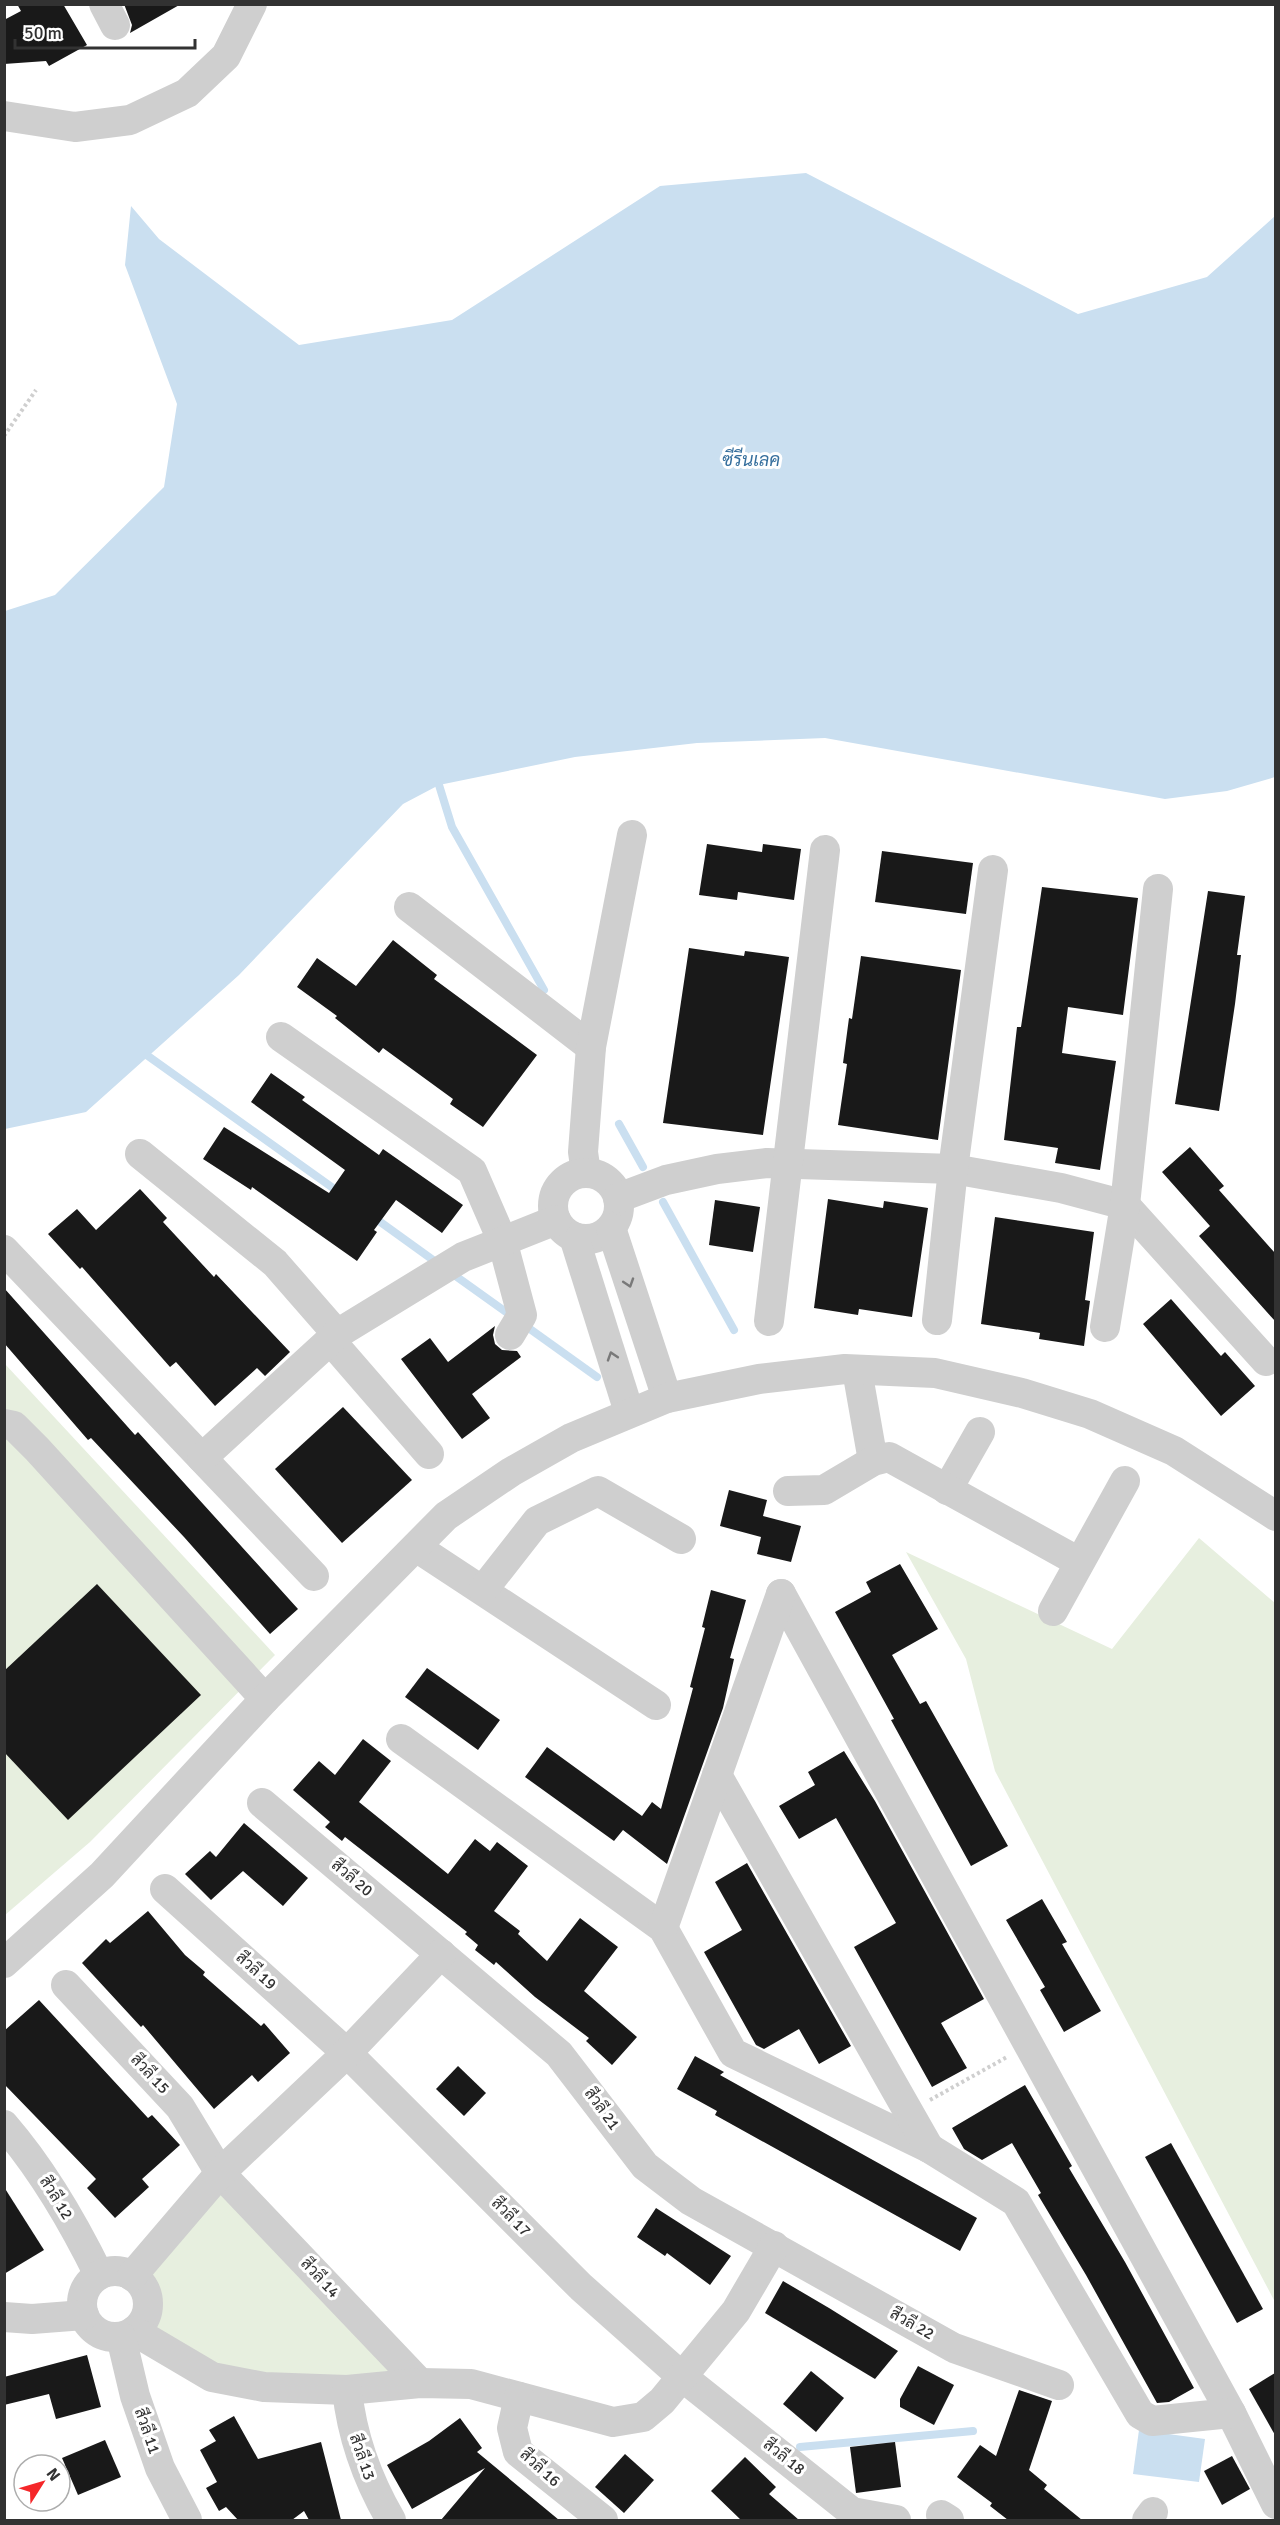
<svg xmlns="http://www.w3.org/2000/svg" width="1280" height="2525" viewBox="0 0 1280 2525" font-family="Signika,Sarabun,sans-serif">
  <style>
    .green { fill: #e7efdf }
    .water { fill: #cadff0 }
    .lines { fill: none; stroke-linecap: round; stroke-linejoin: round }
    .stream { stroke: #cadff0; stroke-width: 8 }
    .building { fill: #191919 }
    .path { stroke: #cfcfcf; stroke-width: 4; stroke-dasharray: 3 3; stroke-linecap: butt }
    .minor { stroke: #cfcfcf; stroke-width: 30 }
    .oneway { stroke: #797979 }
    .labels { text-anchor: middle; dominant-baseline: central; stroke-width: 6; stroke-linejoin: round; paint-order: stroke }
    .street-label { font-size: 16px; fill: #323232; stroke: #fff }
    .water-label { font-size: 18px; font-style: italic; fill: #366f9d; stroke: #fff }
  </style>
  <rect width="100%" height="100%" fill="#fff"/>
  <g class="green">
    <path d="M 5,1364 L 275,1655 L 90,1842 L 5,1915 Z"/>
    <path d="M 1199,1538 L 1275,1603 L 1275,2302 L 995,1771 L 966,1659 L 906,1552 L 1112,1649 Z"/>
    <path d="M 221,2192 L 392,2373 C 336,2377 273,2382 218,2365 C 196,2359 173,2342 153,2331 C 163,2309 161,2295 150,2274 Z"/>
  </g>
  <g class="water">
    <path d="M 806,173 L 1078,314 L 1207,277 L 1275,216 L 1275,777 L 1227,791 L 1165,799 L 825,738 L 697,743 L 575,757 L 439,785 L 403,804 L 239,975 L 86,1112 L 5,1129 L 5,611 L 55,595 L 164,487 L 177,404 L 125,265 L 131,206 L 159,239 L 299,345 L 452,320 L 660,186 Z"/>
    <path d="M 1139,2430 L 1205,2439 L 1199,2482 L 1133,2474 Z"/>
  </g>
  <g class="lines">
    <g class="stream">
      <path d="M 439,785 L 452,827 L 544,990"/>
      <path d="M 148,1056 L 340,1193"/>
      <path d="M 619,1124 L 643,1167"/>
      <path d="M 663,1202 L 734,1330"/>
      <path d="M 372,1216 L 440,1265"/>
      <path d="M 450,1272 L 513,1317"/>
      <path d="M 523,1324 L 597,1377"/>
      <path d="M 800,2447 L 973,2431"/>
    </g>
  </g>
  <g class="building">
    <path d="M 17,4 L 63,4 L 87,45 L 49,66 L 46,61 L 4,64 L 4,20 L 21,11 Z"/>
    <path d="M 124,4 L 181,4 L 130,33 L 132,25 Z"/>
    <path d="M 707,844 L 762,852 L 763,844 L 801,849 L 794,900 L 738,892 L 737,900 L 699,895 Z"/>
    <path d="M 882,851 L 973,863 L 966,914 L 875,902 Z"/>
    <path d="M 1042,887 L 1138,898 L 1123,1015 L 1068,1007 L 1062,1053 L 1116,1061 L 1100,1170 L 1055,1163 L 1058,1148 L 1004,1140 L 1017,1027 L 1021,1027 Z"/>
    <path d="M 1208,891 L 1245,896 L 1237,955 L 1241,955 L 1235,1004 L 1219,1111 L 1175,1104 Z"/>
    <path d="M 393,940 L 437,975 L 434,979 L 537,1055 L 483,1127 L 450,1104 L 453,1099 L 383,1048 L 379,1053 L 335,1018 L 337,1016 L 297,987 L 317,958 L 356,986 Z"/>
    <path d="M 689,948 L 744,956 L 745,951 L 789,957 L 763,1135 L 663,1123 Z"/>
    <path d="M 861,956 L 961,970 L 938,1140 L 838,1125 L 847,1064 L 843,1063 L 849,1018 L 852,1019 Z"/>
    <path d="M 271,1073 L 305,1097 L 302,1100 L 379,1155 L 383,1149 L 463,1205 L 442,1233 L 396,1200 L 374,1230 L 377,1232 L 357,1261 L 252,1187 L 251,1190 L 203,1159 L 224,1127 L 329,1193 L 345,1170 L 251,1102 Z"/>
    <path d="M 1190,1147 L 1224,1186 L 1219,1190 L 1275,1253 L 1275,1321 L 1199,1236 L 1210,1226 L 1162,1172 Z"/>
    <path d="M 140,1189 L 167,1218 L 163,1222 L 214,1277 L 216,1274 L 290,1352 L 265,1376 L 257,1368 L 215,1406 L 176,1362 L 170,1367 L 82,1267 L 80,1269 L 48,1234 L 77,1209 L 96,1230 Z"/>
    <path d="M 828,1199 L 883,1208 L 884,1201 L 928,1208 L 912,1317 L 859,1309 L 858,1315 L 814,1308 Z"/>
    <path d="M 715,1200 L 760,1207 L 753,1252 L 709,1245 Z"/>
    <path d="M 995,1217 L 1094,1232 L 1085,1300 L 1090,1301 L 1084,1346 L 1039,1339 L 1040,1333 L 981,1324 Z"/>
    <path d="M 4,1288 L 135,1435 L 138,1432 L 298,1609 L 270,1634 L 184,1537 L 91,1438 L 88,1440 L 4,1343 Z"/>
    <path d="M 1171,1299 L 1221,1356 L 1225,1352 L 1255,1386 L 1221,1416 L 1143,1324 Z"/>
    <path d="M 495,1326 L 493,1335 L 495,1344 L 502,1350 L 517,1351 L 521,1357 L 472,1394 L 490,1418 L 462,1439 L 401,1359 L 430,1338 L 448,1362 Z"/>
    <path d="M 343,1407 L 412,1480 L 342,1543 L 275,1469 Z"/>
    <path d="M 729,1490 L 767,1500 L 763,1516 L 801,1526 L 791,1562 L 757,1554 L 761,1537 L 720,1526 Z"/>
    <path d="M 900,1564 L 938,1629 L 892,1655 L 920,1704 L 926,1701 L 1008,1846 L 971,1866 L 891,1720 L 894,1719 L 835,1612 L 871,1592 L 866,1582 Z"/>
    <path d="M 97,1584 L 201,1695 L 68,1820 L 4,1752 L 4,1671 Z"/>
    <path d="M 711,1590 L 746,1600 L 730,1658 L 734,1659 L 723,1708 L 667,1864 L 623,1830 L 614,1841 L 525,1777 L 547,1747 L 642,1816 L 652,1802 L 661,1809 L 693,1688 L 690,1687 L 705,1628 L 702,1627 Z"/>
    <path d="M 427,1668 L 500,1720 L 478,1750 L 405,1697 Z"/>
    <path d="M 363,1739 L 391,1761 L 359,1802 L 448,1874 L 475,1839 L 490,1851 L 497,1842 L 528,1866 L 494,1911 L 520,1931 L 518,1934 L 547,1961 L 580,1918 L 618,1947 L 584,1991 L 637,2037 L 612,2065 L 586,2041 L 589,2038 L 535,1997 L 496,1962 L 494,1965 L 475,1950 L 478,1945 L 465,1934 L 467,1932 L 345,1837 L 342,1841 L 325,1827 L 330,1822 L 293,1790 L 319,1761 L 335,1775 Z"/>
    <path d="M 844,1751 L 875,1801 L 984,1999 L 941,2023 L 967,2068 L 932,2087 L 854,1947 L 896,1923 L 836,1818 L 799,1839 L 779,1806 L 815,1785 L 808,1772 Z"/>
    <path d="M 244,1823 L 308,1878 L 283,1906 L 243,1871 L 211,1900 L 185,1874 L 210,1851 L 216,1857 Z"/>
    <path d="M 747,1863 L 851,2046 L 819,2064 L 799,2029 L 764,2049 L 756,2045 L 704,1952 L 742,1930 L 715,1882 Z"/>
    <path d="M 1042,1899 L 1067,1942 L 1062,1944 L 1101,2011 L 1064,2032 L 1040,1990 L 1045,1987 L 1006,1920 Z"/>
    <path d="M 148,1911 L 185,1955 L 205,1972 L 203,1975 L 261,2026 L 264,2023 L 290,2053 L 258,2082 L 252,2075 L 214,2109 L 143,2025 L 141,2027 L 82,1963 L 106,1939 L 110,1943 Z"/>
    <path d="M 39,2000 L 148,2118 L 152,2115 L 180,2145 L 142,2179 L 149,2187 L 115,2218 L 87,2188 L 96,2179 L 4,2084 L 4,2031 Z"/>
    <path d="M 695,2056 L 724,2072 L 720,2075 L 977,2218 L 960,2251 L 715,2115 L 717,2111 L 677,2089 Z"/>
    <path d="M 458,2066 L 486,2093 L 464,2116 L 436,2089 Z"/>
    <path d="M 1025,2085 L 1072,2166 L 1069,2168 L 1125,2262 L 1194,2388 L 1169,2402 L 1157,2403 L 1086,2275 L 1038,2195 L 1041,2193 L 1012,2143 L 982,2160 L 964,2149 L 952,2128 Z"/>
    <path d="M 1171,2143 L 1263,2309 L 1237,2323 L 1145,2157 Z"/>
    <path d="M 4,2187 L 44,2250 L 4,2274 Z"/>
    <path d="M 656,2208 L 731,2256 L 710,2285 L 667,2253 L 665,2256 L 637,2237 Z"/>
    <path d="M 783,2281 L 829,2308 L 898,2351 L 875,2379 L 765,2313 Z"/>
    <path d="M 87,2355 L 101,2407 L 56,2419 L 49,2394 L 4,2405 L 4,2377 Z"/>
    <path d="M 918,2366 L 954,2385 L 934,2425 L 900,2407 L 900,2399 Z"/>
    <path d="M 811,2371 L 844,2398 L 816,2432 L 783,2404 Z"/>
    <path d="M 1275,2373 L 1275,2435 L 1249,2389 Z"/>
    <path d="M 1019,2390 L 1052,2401 L 1029,2470 L 1047,2485 L 1044,2489 L 1082,2520 L 1008,2520 L 990,2506 L 992,2503 L 957,2477 L 980,2445 L 996,2456 Z"/>
    <path d="M 234,2416 L 258,2459 L 321,2442 L 341,2520 L 309,2520 L 304,2511 L 292,2520 L 238,2520 L 226,2507 L 219,2511 L 206,2488 L 217,2482 L 200,2450 L 216,2441 L 209,2430 Z"/>
    <path d="M 460,2418 L 482,2448 L 477,2452 L 559,2520 L 441,2520 L 485,2468 L 412,2509 L 387,2465 L 429,2441 Z"/>
    <path d="M 105,2440 L 121,2477 L 78,2495 L 62,2458 Z"/>
    <path d="M 895,2442 L 901,2487 L 856,2493 L 850,2447 Z"/>
    <path d="M 625,2454 L 654,2480 L 624,2513 L 595,2487 Z"/>
    <path d="M 1232,2456 L 1250,2489 L 1222,2505 L 1204,2471 Z"/>
    <path d="M 745,2457 L 776,2487 L 769,2494 L 799,2520 L 741,2520 L 711,2491 Z"/>
  </g>
  <g class="lines">
    <g class="path">
      <path d="M 4,436 L 36,390"/>
      <path d="M 930,2100 L 1007,2057"/>
    </g>
    <g class="minor">
      <path d="M 104,4 L 115,25"/>
      <path d="M 4,116 L 75,127 L 130,120 L 187,93 L 226,56 L 252,4"/>
      <path d="M 409,907 L 591,1047"/>
      <path d="M 281,1037 L 472,1171 L 502,1240 L 522,1315 L 510,1335"/>
      <path d="M 140,1154 L 275,1263 L 337,1334"/>
      <path d="M 586,1173 L 583,1152 L 591,1047 L 632,835"/>
      <circle cx="586" cy="1206" r="33"/>
      <path d="M 618,1198 L 666,1180 L 717,1169 L 767,1163 L 953,1169 L 1061,1188 L 1125,1205 L 1266,1361"/>
      <path d="M 611,1228 L 667,1398"/>
      <path d="M 574,1237 L 629,1412"/>
      <path d="M 4,1250 L 314,1576"/>
      <path d="M 937,1320 L 953,1169 L 993,870"/>
      <path d="M 769,1321 L 825,850"/>
      <path d="M 1105,1327 L 1125,1205 L 1158,889"/>
      <path d="M 331,1341 L 429,1454"/>
      <path d="M 857,1370 L 873,1461"/>
      <path d="M 4,1424 L 14,1426 L 37,1449 L 265,1699"/>
      <path d="M 202,1458 L 337,1334 L 463,1257 L 556,1220"/>
      <path d="M 947,1490 L 980,1432"/>
      <path d="M 788,1491 L 824,1490 L 873,1461 L 889,1457 L 1079,1562"/>
      <path d="M 416,1547 L 656,1705"/>
      <path d="M 483,1590 L 537,1521 L 598,1491 L 681,1539"/>
      <path d="M 781,1594 L 1231,2413 L 1276,2504"/>
      <path d="M 1053,1611 L 1125,1481"/>
      <path d="M 401,1739 L 663,1928 L 733,2053 L 929,2148 L 1016,2202 L 1140,2414 L 1152,2421 L 1231,2413"/>
      <path d="M 717,1775 L 929,2148"/>
      <path d="M 262,1803 L 559,2054 L 645,2166 L 691,2201 L 954,2348 L 1059,2385"/>
      <path d="M 165,1889 L 347,2053 L 581,2287 L 680,2375 L 852,2512 L 896,2520"/>
      <path d="M 663,1928 L 781,1594"/>
      <path d="M 4,1963 L 102,1875 L 265,1699 L 446,1516 L 511,1472 L 571,1438 L 667,1398 L 759,1379 L 845,1369 L 935,1373 L 1022,1393 L 1090,1414 L 1174,1451 L 1276,1516"/>
      <path d="M 66,1985 L 180,2107 L 220,2173 L 420,2383"/>
      <path d="M 4,2125 C 43,2170 73,2222 99,2275"/>
      <circle cx="115" cy="2304" r="33"/>
      <path d="M 132,2276 L 220,2173 L 347,2053 L 441,1954"/>
      <path d="M 4,2317 L 32,2319 L 84,2315"/>
      <path d="M 134,2331 L 212,2377 L 264,2387 L 347,2390 L 420,2383 L 471,2384 L 613,2422 L 643,2417 L 662,2401 L 736,2311 L 774,2246"/>
      <path d="M 121,2337 L 135,2396 L 160,2468 L 187,2520"/>
      <path d="M 347,2390 C 352,2437 367,2479 391,2520"/>
      <path d="M 519,2397 L 512,2428 L 518,2452 L 603,2520"/>
      <path d="M 941,2515 L 949,2520"/>
      <path d="M 1147,2520 L 1153,2512"/>
    </g>
  </g>
  <defs><path id="oneway-chevron" d="M-2-3.5L2.5 0L-2 3.5" fill="none" stroke-width="1.6" stroke-linecap="round" stroke-linejoin="round" transform="scale(1.5)"/></defs>
  <g class="oneway">
    <use href="#oneway-chevron" transform="translate(629 1283) rotate(72)"/>
    <use href="#oneway-chevron" transform="translate(612 1356) rotate(-108)"/>
  </g>
  <g class="labels">
    <g class="street-label">
      <text transform="translate(352 1878) rotate(40)">สีวลี 20</text>
      <text transform="translate(256 1971) rotate(42)">สีวลี 19</text>
      <text transform="translate(150 2074) rotate(47)">สีวลี 15</text>
      <text transform="translate(602 2109) rotate(54)">สีวลี 21</text>
      <text transform="translate(56 2198) rotate(58)">สีวลี 12</text>
      <text transform="translate(511 2217) rotate(45)">สีวลี 17</text>
      <text transform="translate(320 2278) rotate(47)">สีวลี 14</text>
      <text transform="translate(912 2324) rotate(29)">สีวลี 22</text>
      <text transform="translate(147 2431) rotate(71)">สีวลี 11</text>
      <text transform="translate(362 2457) rotate(71)">สีวลี 13</text>
      <text transform="translate(784 2457) rotate(38)">สีวลี 18</text>
      <text transform="translate(540 2468) rotate(42)">สีวลี 16</text>
    </g>
    <g class="water-label">
      <text x="751" y="460">ซีรีนเลค</text>
    </g>
  </g>
  <rect width="1280" height="2525" fill="none" stroke="#323232" stroke-width="12"/>
  <g transform="translate(42 2483) rotate(53)"><circle r="28" fill="#ffffff" stroke="#adadad" stroke-width="1.5"/>
  <path d="M0-4.5L10 22L0 15L-10 22Z" fill="#f5272a"/>
  <text y="-9" font-size="16" font-weight="bold" text-anchor="middle" fill="#323232">N</text>
  </g>
  <path d="M15 39v9h180v-9" fill="none" stroke="#323232" stroke-width="3"/>
  <text x="24" y="39" font-size="18" fill="#323232" stroke="#ffffff" stroke-width="4.5" paint-order="stroke">50 m</text>
</svg>
